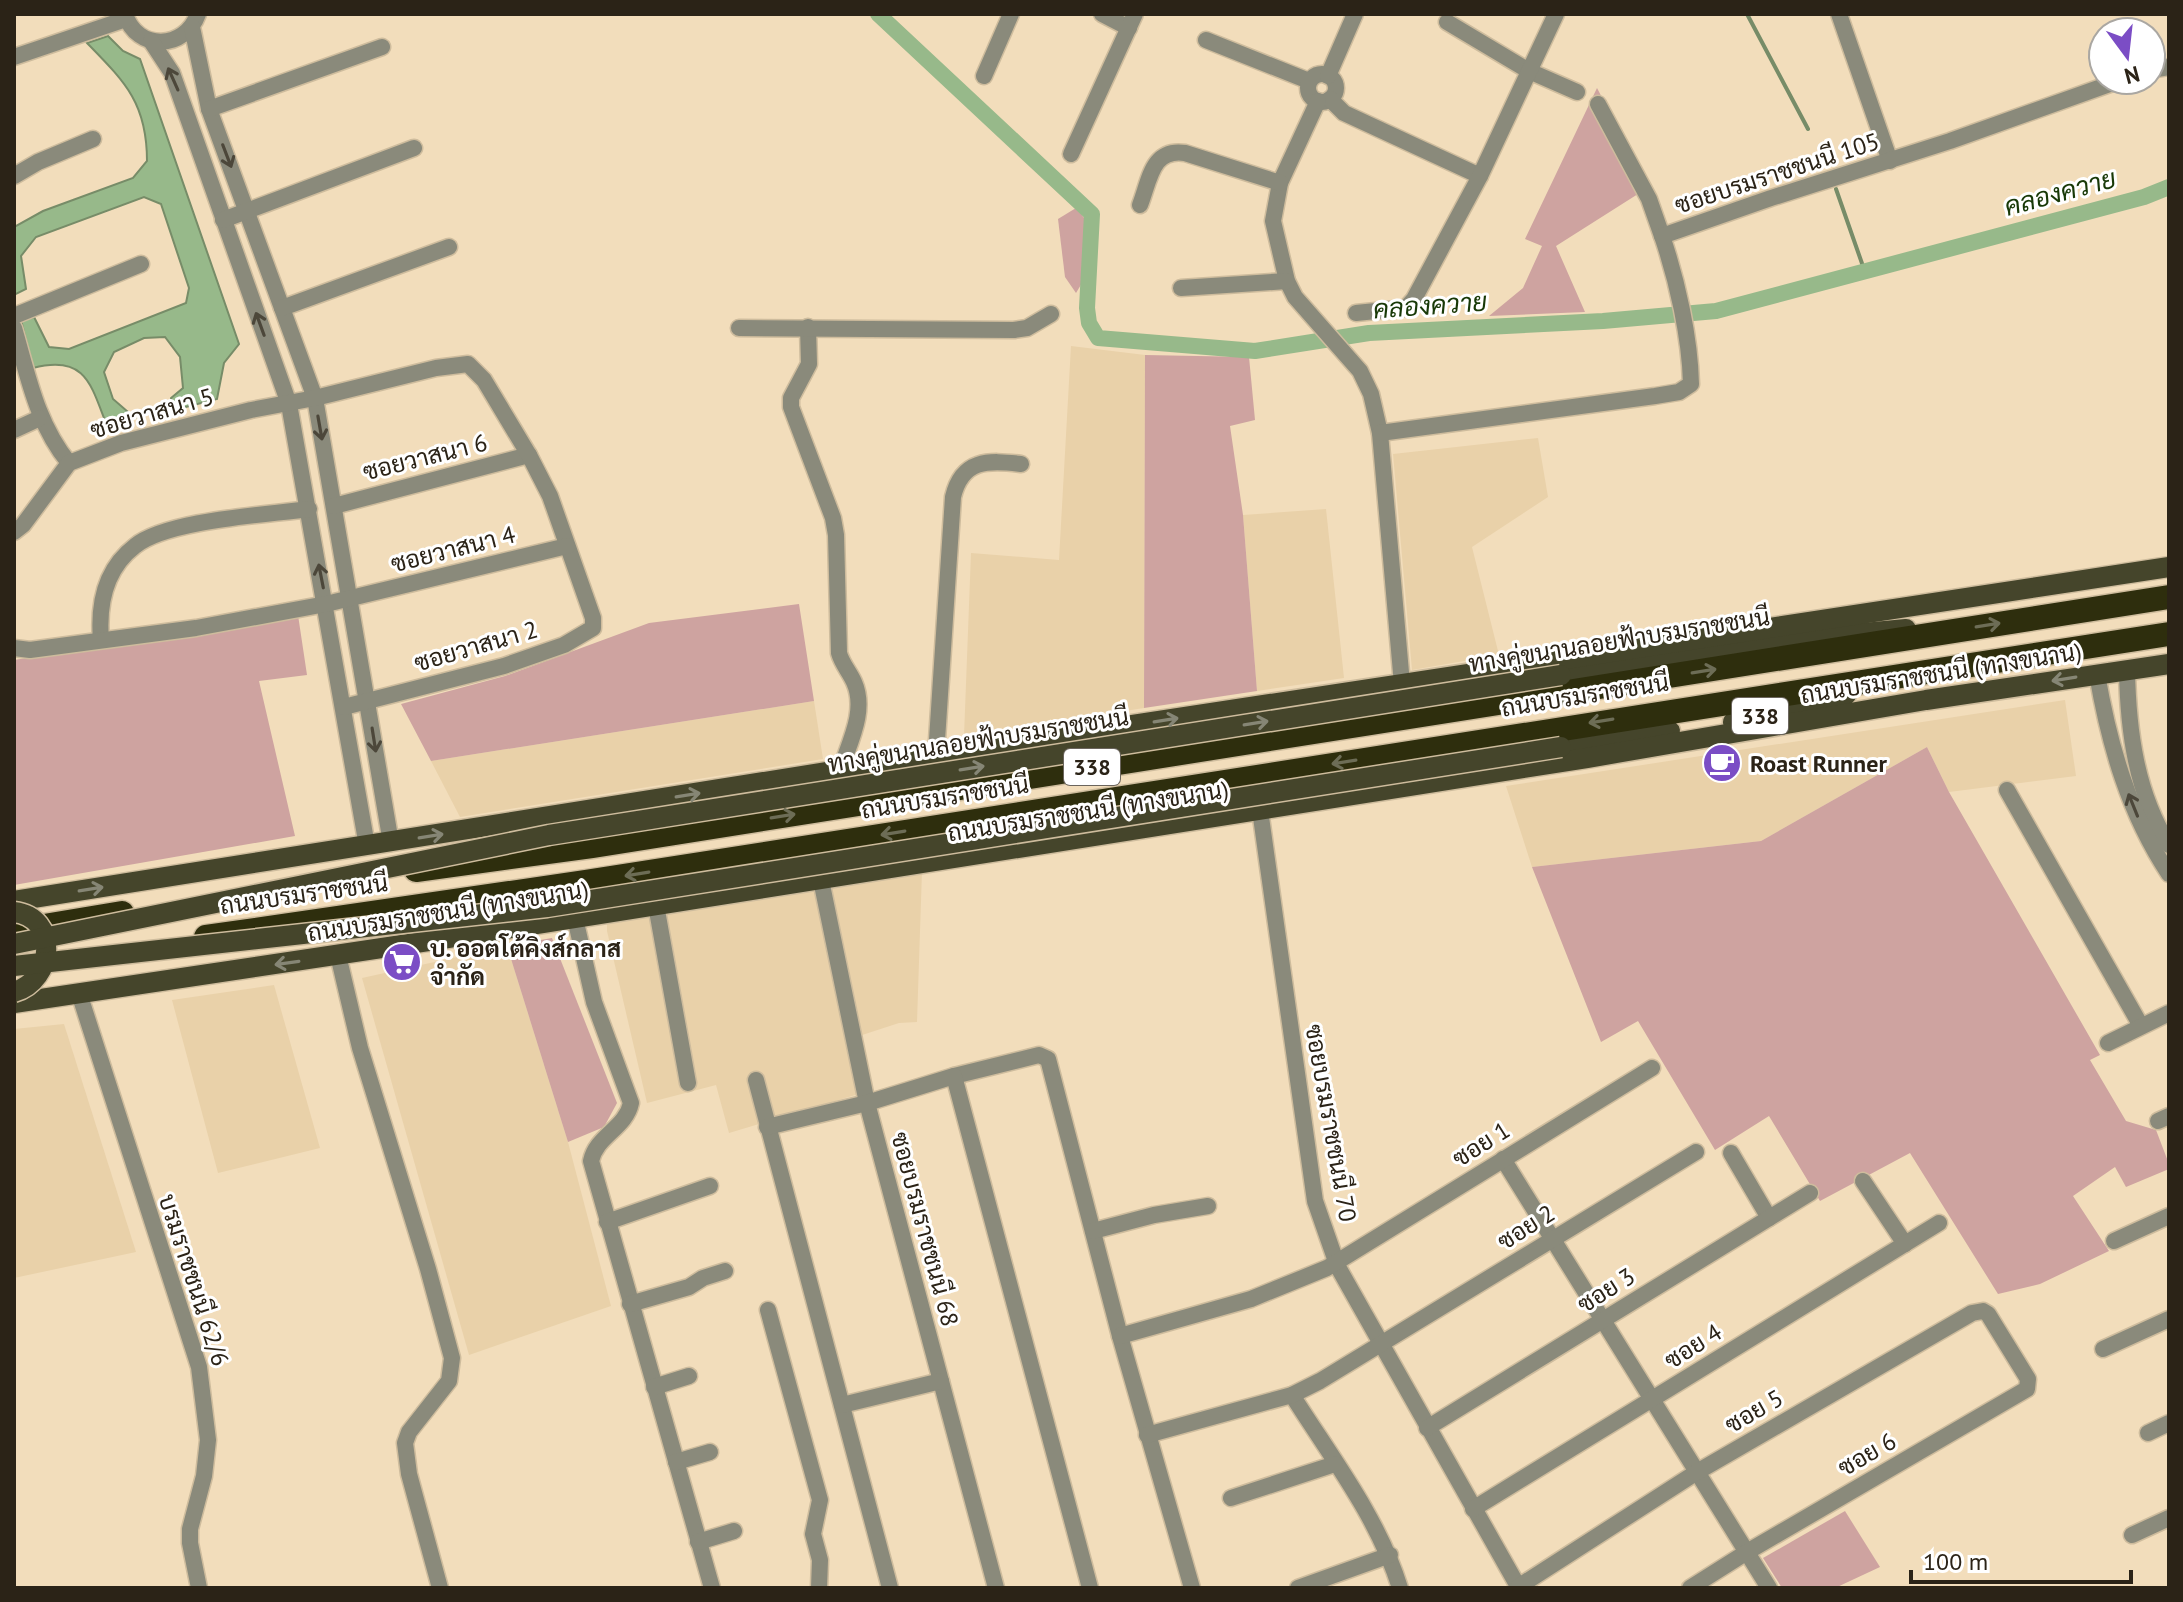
<svg xmlns="http://www.w3.org/2000/svg" width="2183" height="1602" viewBox="0 0 2183 1602" font-family="'PT Sans',Sarabun,sans-serif">
  <style>
    .built { fill: #e9d1a9 }
    .green { fill: #cea3a0 }
    .water { fill: #97b98a; stroke: #778c68; stroke-width: 2 }
    .lines { fill: none; stroke-linecap: round; stroke-linejoin: round }
    .stream { stroke: #778c68; stroke-width: 4 }
    .canal { stroke: #97b98a; stroke-width: 16 }
    .minor-casing { stroke: #cebc9d; stroke-width: 19 }
    .major-casing { stroke: #cebc9d; stroke-width: 23 }
    .highway-casing { stroke: #cebc9d; stroke-width: 27 }
    .minor { stroke: #8a8a7b; stroke-width: 16 }
    .major { stroke: #45452b; stroke-width: 20 }
    .highway { stroke: #2e2e0d; stroke-width: 24 }
    .major-bridge-casing { stroke: #cebc9d; stroke-width: 23; stroke-linecap: butt }
    .major-bridge { stroke: #45452b; stroke-width: 20 }
    .oneway { stroke: #4c473a }
    .oneway2 { stroke: #6d6d56 }
    .oneway3 { stroke: #868675 }
    .labels { text-anchor: middle; dominant-baseline: central; stroke-width: 6; stroke-linejoin: round; paint-order: stroke }
    .shield { fill: #fff; stroke: #6b655d; stroke-width: 2 }
    .shield-label { font-size: 22px; font-weight: bold; fill: #2b2317 }
    .street-label { font-size: 24px; fill: #2b2317; stroke: #fff }
    .poi-label { font-size: 24px; font-weight: bold; fill: #2b2317; stroke: #fff; text-anchor: start }
    .water-label { font-size: 26px; font-style: italic; fill: #183907; stroke: #fff }
  </style>
  <rect width="100%" height="100%" fill="#f2ddbb"/>
  <g class="built">
    <path d="M 1071,346 L 1145,355 L 1144,708 L 964,736 L 971,553 L 1059,560 Z"/>
    <path d="M 1538,438 L 1548,497 L 1472,547 L 1499,655 L 1412,670 L 1393,454 Z"/>
    <path d="M 1326,509 L 1344,678 L 1257,691 L 1243,515 Z"/>
    <path d="M 2065,700 L 2076,776 L 1949,792 L 1927,747 L 1761,841 L 1532,867 L 1506,786 Z"/>
    <path d="M 814,701 L 823,759 L 460,817 L 431,761 Z"/>
    <path d="M 922,871 L 917,1022 L 899,1023 L 856,1037 L 872,1090 L 729,1133 L 716,1085 L 647,1103 L 607,931 L 607,918 Z"/>
    <path d="M 507,946 L 568,1142 L 611,1306 L 469,1355 L 362,978 Z"/>
    <path d="M 274,985 L 320,1148 L 218,1173 L 172,1000 Z"/>
    <path d="M 64,1024 L 136,1252 L 14,1278 L 14,1029 Z"/>
  </g>
  <g class="green">
    <path d="M 1597,88 L 1649,187 L 1556,246 L 1585,312 L 1489,316 L 1523,288 L 1542,246 L 1525,239 Z"/>
    <path d="M 1076,208 L 1085,219 L 1085,278 L 1076,293 L 1065,277 L 1058,219 Z"/>
    <path d="M 1145,355 L 1249,357 L 1255,420 L 1230,426 L 1243,515 L 1257,691 L 1144,708 Z"/>
    <path d="M 799,604 L 814,701 L 431,761 L 401,704 L 505,676 L 649,623 Z"/>
    <path d="M 298,615 L 307,675 L 259,681 L 295,836 L 14,885 L 14,660 Z"/>
    <path d="M 1927,747 L 1949,792 L 2100,1055 L 2090,1060 L 2126,1121 L 2156,1130 L 2169,1164 L 2169,1169 L 2126,1187 L 2115,1167 L 2073,1196 L 2109,1251 L 2040,1284 L 1998,1294 L 1910,1153 L 1820,1201 L 1769,1116 L 1715,1150 L 1638,1021 L 1601,1042 L 1532,867 L 1761,841 Z"/>
    <path d="M 552,938 L 617,1103 L 604,1127 L 568,1142 L 507,946 Z"/>
    <path d="M 1845,1511 L 1880,1567 L 1835,1588 L 1782,1588 L 1763,1558 Z"/>
  </g>
  <path class="water" d="M 108,36 L 123,51 L 140,59 L 239,344 L 224,363 L 217,399 L 174,410 L 171,398 L 183,388 L 180,357 L 165,337 L 144,338 L 114,352 L 104,372 L 113,399 L 135,418 L 107,426 C 91,385 86,354 33,368 L 21,320 L 34,317 L 49,347 L 69,349 L 186,303 L 189,288 L 161,204 L 144,197 L 36,237 L 21,256 L 26,289 L 14,295 L 14,227 L 43,211 L 133,178 L 147,161 C 147,103 125,82 87,43 Z"/>
  <g class="lines">
    <g class="stream">
      <path d="M 1747,14 L 1808,129"/>
      <path d="M 1836,189 L 1865,272"/>
    </g>
    <path class="canal" d="M 878,14 L 1092,214 L 1087,308 L 1089,323 L 1098,338 L 1255,351 L 1369,333 L 1603,321 L 1716,311 L 2144,197 L 2169,187"/>
    <g class="minor-casing">
      <g id="minor">
        <path d="M 125,14 C 137,52 185,50 198,14"/>
        <path d="M 1102,14 L 1129,28"/>
        <path d="M 1839,14 L 1890,161"/>
        <path d="M 1447,22 L 1529,71 L 1577,92"/>
        <path d="M 192,27 L 209,109 L 315,398 L 391,843"/>
        <path d="M 1206,40 L 1309,81"/>
        <path d="M 151,41 L 172,73 L 289,404 L 367,846"/>
        <path d="M 14,57 L 126,19"/>
        <path d="M 2151,70 L 2169,67"/>
        <circle cx="1322" cy="88" r="14"/>
        <path d="M 984,76 L 1011,14"/>
        <path d="M 1328,76 L 1355,14"/>
        <path d="M 1330,99 L 1344,113 L 1480,176"/>
        <path d="M 1318,101 L 1280,183 L 1273,221 L 1287,281 L 1295,297 L 1360,371 L 1371,394 L 1380,433 L 1402,684"/>
        <path d="M 1598,104 L 1649,199 L 1662,236"/>
        <path d="M 209,109 L 382,47"/>
        <path d="M 1071,154 L 1135,14"/>
        <path d="M 14,176 L 38,162 L 93,139"/>
        <path d="M 1140,205 C 1150,179 1152,148 1185,153 L 1280,183"/>
        <path d="M 223,220 L 414,148"/>
        <path d="M 1181,288 L 1287,281"/>
        <path d="M 282,308 L 449,247"/>
        <path d="M 1356,313 L 1406,308 L 1414,299 L 1480,176 L 1556,14"/>
        <path d="M 14,316 L 141,264"/>
        <path d="M 808,327 L 809,364 L 791,398 L 791,407 L 833,518 L 836,535 L 839,653 C 842,664 849,671 854,682 C 867,711 849,743 840,771"/>
        <path d="M 14,328 C 28,376 37,424 69,463"/>
        <path d="M 739,328 L 1014,330 L 1027,328 L 1051,314"/>
        <path d="M 14,430 L 40,418"/>
        <path d="M 1380,433 L 1655,396 L 1679,392 L 1691,384 C 1690,337 1677,280 1662,236 L 1771,198 L 1950,141 L 2121,80"/>
        <path d="M 334,506 L 529,455"/>
        <path d="M 14,532 L 23,525 L 69,463 L 121,443 L 251,410 L 315,398 L 436,368 L 468,364 L 484,380 L 529,455 L 550,496 L 593,618 L 593,628 L 564,645 L 504,666 L 344,707"/>
        <path d="M 101,640 C 98,604 105,569 135,546 C 167,520 266,515 309,509"/>
        <path d="M 14,648 L 30,650 L 196,628 L 326,604 L 567,546"/>
        <path d="M 2127,670 C 2128,730 2136,793 2169,845"/>
        <path d="M 2097,674 C 2109,744 2129,814 2169,874"/>
        <path d="M 936,755 L 953,497 C 962,459 988,460 1021,464"/>
        <path d="M 2007,790 L 2141,1026"/>
        <path d="M 1260,810 L 1315,1201 L 1338,1267 L 1519,1588"/>
        <path d="M 821,880 L 867,1103 L 996,1588"/>
        <path d="M 656,905 L 688,1083"/>
        <path d="M 575,918 L 594,1002 L 631,1103 C 626,1128 596,1136 591,1161 L 712,1588"/>
        <path d="M 338,955 L 360,1048 L 428,1269 L 452,1358 L 449,1381 L 409,1432 L 405,1443 L 409,1474 L 440,1588"/>
        <path d="M 79,993 L 199,1367 L 208,1440 L 204,1476 L 190,1529 L 190,1543 L 199,1588"/>
        <path d="M 2108,1043 L 2169,1013"/>
        <path d="M 954,1076 L 1039,1055 L 1048,1059 L 1120,1336 L 1192,1588"/>
        <path d="M 756,1080 L 890,1588"/>
        <path d="M 2158,1121 L 2169,1116"/>
        <path d="M 767,1127 L 867,1103 L 954,1076 L 1090,1588"/>
        <path d="M 1731,1153 L 1769,1218"/>
        <path d="M 1503,1159 L 1769,1588"/>
        <path d="M 1863,1181 L 1905,1244"/>
        <path d="M 607,1222 L 710,1186"/>
        <path d="M 1093,1231 L 1154,1215 L 1208,1206"/>
        <path d="M 2114,1241 L 2169,1216"/>
        <path d="M 630,1304 L 689,1287 L 703,1278 L 725,1271"/>
        <path d="M 768,1310 L 820,1500 L 813,1534 L 820,1560 L 819,1588"/>
        <path d="M 1120,1336 L 1251,1299 L 1327,1268 L 1652,1068"/>
        <path d="M 2103,1349 L 2169,1319"/>
        <path d="M 654,1387 L 689,1376"/>
        <path d="M 1292,1395 C 1331,1457 1378,1517 1400,1588"/>
        <path d="M 842,1405 L 941,1381"/>
        <path d="M 1427,1428 L 1810,1193"/>
        <path d="M 2148,1433 L 2169,1423"/>
        <path d="M 1147,1435 L 1292,1395 L 1320,1381 L 1696,1152"/>
        <path d="M 676,1462 L 710,1452"/>
        <path d="M 1231,1498 L 1335,1464"/>
        <path d="M 1473,1509 L 1939,1223"/>
        <path d="M 2132,1535 L 2169,1518"/>
        <path d="M 698,1542 L 734,1531"/>
        <path d="M 1518,1587 L 1697,1472 L 1972,1313 L 1983,1311 L 1988,1314 L 2028,1379 L 2027,1389 L 1747,1552 L 1690,1588"/>
        <path d="M 1298,1588 L 1390,1555"/>
      </g>
    </g>
    <g class="major-casing">
      <g id="major">
        <path d="M 1561,675 L 1758,643 L 1906,629"/>
        <path d="M 1733,722 L 1846,695"/>
        <path d="M 1561,747 L 1670,731"/>
        <path d="M 14,901 L 896,761 L 2169,567"/>
        <path d="M 14,1003 L 442,939 L 1587,758 L 1926,700 L 2169,664"/>
      </g>
    </g>
    <g class="highway-casing">
      <g id="highway">
        <path d="M 416,870 L 592,846 L 2169,597"/>
        <path d="M 14,931 L 122,913"/>
        <path d="M 206,937 L 586,882 L 2169,634"/>
      </g>
    </g>
    <use href="#minor" class="minor"/>
    <use href="#major" class="major"/>
    <use href="#highway" class="highway"/>
    <g class="major-bridge-casing">
      <g id="major-bridge">
        <path d="M 14,912 C 59,917 55,980 14,992"/>
        <path d="M 14,944 L 549,835 L 1561,675"/>
        <path d="M 14,966 L 547,907 L 1561,747"/>
      </g>
    </g>
    <use href="#major-bridge" class="major-bridge"/>
  </g>
  <defs><path id="oneway-shaft" d="M-6 0H5M1.5-3L5.5 0L1.5 3" fill="none" stroke-width="1.6" stroke-linecap="round" stroke-linejoin="round" transform="scale(2)"/></defs>
  <g class="oneway">
    <use href="#oneway-shaft" transform="translate(173 79) rotate(-114)"/>
    <use href="#oneway-shaft" transform="translate(227 156) rotate(69)"/>
    <use href="#oneway-shaft" transform="translate(260 324) rotate(-110)"/>
    <use href="#oneway-shaft" transform="translate(320 428) rotate(80)"/>
    <use href="#oneway-shaft" transform="translate(321 576) rotate(-101)"/>
    <use href="#oneway-shaft" transform="translate(374 740) rotate(81)"/>
    <use href="#oneway-shaft" transform="translate(2133 805) rotate(-112)"/>
  </g>
  <g class="oneway2">
    <use href="#oneway-shaft" transform="translate(1988 625) rotate(-9)"/>
    <use href="#oneway-shaft" transform="translate(1704 671) rotate(-9)"/>
    <use href="#oneway-shaft" transform="translate(1601 721) rotate(171)"/>
    <use href="#oneway-shaft" transform="translate(1344 762) rotate(171)"/>
    <use href="#oneway-shaft" transform="translate(783 816) rotate(-9)"/>
    <use href="#oneway-shaft" transform="translate(893 833) rotate(171)"/>
    <use href="#oneway-shaft" transform="translate(637 874) rotate(171)"/>
  </g>
  <g class="oneway3">
    <use href="#oneway-shaft" transform="translate(2064 679) rotate(171)"/>
    <use href="#oneway-shaft" transform="translate(1166 720) rotate(-9)"/>
    <use href="#oneway-shaft" transform="translate(1256 723) rotate(-9)"/>
    <use href="#oneway-shaft" transform="translate(972 768) rotate(-9)"/>
    <use href="#oneway-shaft" transform="translate(688 795) rotate(-9)"/>
    <use href="#oneway-shaft" transform="translate(431 836) rotate(-9)"/>
    <use href="#oneway-shaft" transform="translate(91 889) rotate(-9)"/>
    <use href="#oneway-shaft" transform="translate(287 963) rotate(172)"/>
  </g>
  <defs>
    <g id="cafe-disc" transform="scale(2)"><circle r="9.5" fill="#7b4dc5" stroke="#fff"/><path d="M-5.5-4.5H6V0H3Q3 3.5 0 3.5H-2.5Q-5.5 3.5-5.5 0ZM3-3.2v2h1.7v-2ZM-6 4.5H4V6H-6Z" fill="#fff"/></g>
    <g id="supermarket-disc" transform="scale(2)"><circle r="9.5" fill="#7b4dc5" stroke="#fff"/><path d="M-6-5.5h2.5l.6 2H6L4.5 2H-2.5L-4.4-4H-6ZM-1.5 3.2a1.3 1.3 0 1 0 .1 0ZM3 3.2a1.3 1.3 0 1 0 .1 0Z" fill="#fff"/></g>
  </defs>
  <g fill-rule="evenodd">
    <use href="#cafe-disc" x="1722" y="763"/>
    <use href="#supermarket-disc" x="402" y="962"/>
  </g>
  <g class="labels">
    <g class="shield">
      <rect x="1732" y="698" width="56" height="36" rx="6"/>
      <rect x="1064" y="749" width="56" height="36" rx="6"/>
    </g>
    <g class="shield-label">
      <text x="1760" y="716">338</text>
      <text x="1092" y="767">338</text>
    </g>
    <g class="street-label">
      <text transform="translate(1777 173) rotate(-18)">ซอยบรมราชชนนี 105</text>
      <text transform="translate(152 413) rotate(-16)">ซอยวาสนา 5</text>
      <text transform="translate(425 457) rotate(-14)">ซอยวาสนา 6</text>
      <text transform="translate(453 549) rotate(-14)">ซอยวาสนา 4</text>
      <text transform="translate(1619 640) rotate(-9)">ทางคู่ขนานลอยฟ้าบรมราชชนนี</text>
      <text transform="translate(476 646) rotate(-16)">ซอยวาสนา 2</text>
      <text transform="translate(1941 673) rotate(-9)">ถนนบรมราชชนนี (ทางขนาน)</text>
      <text transform="translate(1585 695) rotate(-9)">ถนนบรมราชชนนี</text>
      <text transform="translate(978 740) rotate(-9)">ทางคู่ขนานลอยฟ้าบรมราชชนนี</text>
      <text transform="translate(945 797) rotate(-9)">ถนนบรมราชชนนี</text>
      <text transform="translate(1088 811) rotate(-9)">ถนนบรมราชชนนี (ทางขนาน)</text>
      <text transform="translate(304 894) rotate(-8)">ถนนบรมราชชนนี</text>
      <text transform="translate(448 911) rotate(-9)">ถนนบรมราชชนนี (ทางขนาน)</text>
      <text transform="translate(1331 1123) rotate(80)">ซอยบรมราชชนนี 70</text>
      <text transform="translate(1481 1144) rotate(-32)">ซอย 1</text>
      <text transform="translate(1526 1227) rotate(-32)">ซอย 2</text>
      <text transform="translate(925 1229) rotate(75)">ซอยบรมราชชนนี 68</text>
      <text transform="translate(194 1280) rotate(72)">บรมราชชนนี 62/6</text>
      <text transform="translate(1606 1290) rotate(-32)">ซอย 3</text>
      <text transform="translate(1693 1346) rotate(-32)">ซอย 4</text>
      <text transform="translate(1754 1411) rotate(-30)">ซอย 5</text>
      <text transform="translate(1867 1454) rotate(-30)">ซอย 6</text>
    </g>
    <g class="poi-label">
      <text x="1750" y="763">Roast Runner</text>
      <text x="430" y="948">บ. ออตโต้คิงส์กลาส<tspan x="430" dy="28">จำกัด</tspan></text>
    </g>
    <g class="water-label">
      <text transform="translate(2060 192) rotate(-15)">คลองควาย</text>
      <text transform="translate(1430 305) rotate(-4)">คลองควาย</text>
    </g>
  </g>
  <rect width="2183" height="1602" fill="none" stroke="#2b2317" stroke-width="32"/>
  <g transform="translate(2127 56) rotate(165)"><circle r="38" fill="#ffffff" stroke="#aaa7a2" stroke-width="2"/>
  <path d="M0-6L14 30L0 20L-14 30Z" fill="#7b4dc5"/>
  <text y="-12" font-size="22" font-weight="bold" text-anchor="middle" fill="#2b2317">N</text>
  </g>
  <path d="M1911 1570v12h220v-12" fill="none" stroke="#2b2317" stroke-width="4"/>
  <text x="1923" y="1570" font-size="24" fill="#2b2317" stroke="#ffffff" stroke-width="6" paint-order="stroke">100 m</text>
</svg>
